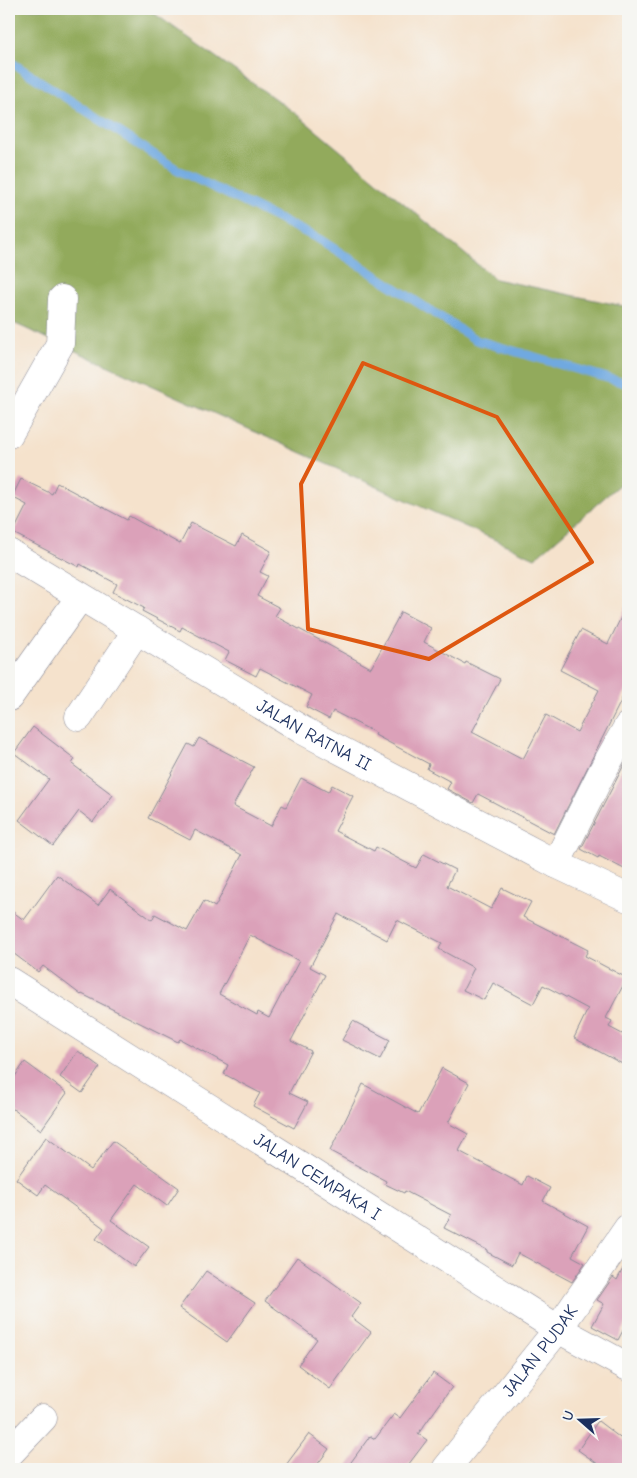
<svg xmlns="http://www.w3.org/2000/svg" width="637" height="1478" viewBox="0 0 637 1478" font-family="'Comic Neue',sans-serif">
  <style>
    .forest { fill: #92aa5b; stroke: #566c5c }
    .lines { fill: none; stroke-linecap: round; stroke-linejoin: round }
    .stream { stroke: #70a9e0; stroke-width: 9 }
    .building { fill: #dba1b9; fill-rule: evenodd }
    .minor-casing { stroke: #888895; stroke-width: 29 }
    .minor { stroke: #fff; stroke-width: 28 }
    .marked { fill: none; stroke: #de5710; stroke-width: 4; stroke-linejoin: round }
    .labels { text-anchor: middle; dominant-baseline: central; stroke-width: 4; stroke-linejoin: round; paint-order: stroke }
    .street-label { font-size: 18px; fill: #1b2f5e; stroke: #f6f6f2 }
  </style>
  <rect width="100%" height="100%" fill="#f6f6f2"/>
  <filter id="ink" filterUnits="userSpaceOnUse"><feTurbulence type="fractalNoise" baseFrequency=".02" numOctaves="2"/><feDisplacementMap in="SourceGraphic" scale="10" xChannelSelector="R" yChannelSelector="G"/><feConvolveMatrix kernelMatrix="1 2 1 2 8 2 1 2 1" color-interpolation-filters="sRGB"/></filter>
  <filter id="wash" filterUnits="userSpaceOnUse"><feTurbulence type="fractalNoise" baseFrequency=".0096" numOctaves="4" result="noise"/><feDisplacementMap in="SourceGraphic" scale="20" xChannelSelector="R" yChannelSelector="G"/><feGaussianBlur stdDeviation="1.12" result="paint"/><feColorMatrix in="noise" values="0 0 0 0 0 0 0 0 0 0 0 0 0 0 0 0 0 1.4 0 .05"/><feComposite in="paint" operator="in"/></filter>
  <g filter="url(#wash)">
    <rect width="100%" height="100%" fill="#f5e2cc"/>
    <path class="forest" d="M 9,9 L 148,9 L 295,113 L 495,279 L 628,307 L 628,477 L 535,558 L 9,321 Z"/>
    <g class="lines">
      <path class="stream" d="M 9,61 L 178,170 L 319,239 L 476,340 L 628,384"/>
    </g>
    <g id="blocks">
      <g class="building">
        <path d="M 21,479 L 52,494 L 57,483 L 127,520 L 129,516 L 180,544 L 191,523 L 236,546 L 242,535 L 271,551 L 260,572 L 268,576 L 257,596 L 280,608 L 275,616 L 371,668 L 401,612 L 431,628 L 424,642 L 465,664 L 466,662 L 500,679 L 472,732 L 523,759 L 546,715 L 577,732 L 599,690 L 560,670 L 581,630 L 608,644 L 628,603 L 628,687 L 554,834 L 478,794 L 473,803 L 447,789 L 451,782 L 427,769 L 429,764 L 375,735 L 376,733 L 333,711 L 329,719 L 306,707 L 312,695 L 260,668 L 256,676 L 225,660 L 229,652 L 182,627 L 180,631 L 142,611 L 144,608 L 113,592 L 117,584 L 80,564 L 79,567 L 13,533 L 27,505 L 12,497 Z"/>
        <path d="M 33,727 L 75,759 L 72,764 L 113,795 L 93,822 L 79,811 L 53,846 L 19,820 L 49,779 L 14,753 Z"/>
        <path d="M 199,738 L 254,767 L 233,806 L 271,826 L 282,805 L 286,807 L 301,778 L 328,792 L 332,785 L 353,796 L 335,831 L 374,851 L 376,847 L 416,868 L 424,854 L 455,870 L 447,886 L 491,909 L 502,888 L 531,902 L 523,917 L 588,950 L 585,956 L 627,978 L 606,1018 L 612,1021 L 609,1027 L 628,1037 L 628,1067 L 574,1038 L 588,1009 L 543,985 L 533,1004 L 493,983 L 484,1000 L 463,990 L 474,968 L 439,949 L 442,943 L 397,920 L 387,940 L 338,914 L 310,967 L 325,975 L 291,1041 L 311,1051 L 289,1093 L 308,1102 L 294,1128 L 253,1106 L 260,1093 L 224,1074 L 228,1065 L 180,1039 L 178,1042 L 82,994 L 81,995 L 43,966 L 38,972 L 9,950 L 9,909 L 24,920 L 57,875 L 98,905 L 110,889 L 152,920 L 155,914 L 187,931 L 204,901 L 215,907 L 242,855 L 195,830 L 190,840 L 148,818 L 188,744 L 194,747 ZM 250,935 L 299,961 L 269,1018 L 258,1012 L 257,1015 L 219,994 Z"/>
        <path d="M 628,757 L 628,871 L 599,856 L 598,858 L 581,849 Z"/>
        <path d="M 353,1021 L 390,1040 L 380,1059 L 342,1040 Z"/>
        <path d="M 78,1051 L 100,1067 L 82,1093 L 60,1077 Z"/>
        <path d="M 25,1062 L 67,1093 L 41,1130 L 9,1106 L 9,1085 Z"/>
        <path d="M 442,1068 L 469,1083 L 448,1123 L 468,1134 L 459,1151 L 523,1185 L 527,1176 L 550,1188 L 543,1201 L 588,1226 L 572,1256 L 585,1263 L 572,1282 L 518,1253 L 512,1265 L 487,1252 L 487,1250 L 444,1228 L 451,1215 L 405,1191 L 404,1193 L 385,1184 L 386,1181 L 330,1151 L 363,1084 L 418,1114 Z"/>
        <path d="M 46,1137 L 91,1170 L 113,1141 L 179,1188 L 167,1206 L 137,1184 L 111,1220 L 149,1247 L 134,1267 L 96,1239 L 104,1228 L 45,1185 L 38,1195 L 16,1179 Z"/>
        <path d="M 297,1257 L 361,1303 L 351,1317 L 371,1332 L 330,1389 L 298,1365 L 317,1339 L 265,1301 Z"/>
        <path d="M 628,1259 L 628,1321 L 618,1340 L 592,1326 L 604,1304 L 597,1300 L 613,1277 L 617,1280 Z"/>
        <path d="M 206,1271 L 255,1303 L 227,1342 L 179,1308 Z"/>
        <path d="M 433,1373 L 452,1387 L 418,1434 L 427,1440 L 405,1469 L 346,1469 L 370,1436 L 375,1439 L 394,1414 L 400,1418 Z"/>
        <path d="M 598,1421 L 628,1444 L 628,1469 L 605,1469 L 578,1450 Z"/>
        <path d="M 309,1434 L 329,1449 L 314,1469 L 283,1469 Z"/>
      </g>
    </g>
  </g>
  <g filter="url(#ink)">
    <use href="#blocks" fill-opacity="0" stroke="#888895" stroke-width="1"/>
    <g class="lines">
      <g class="minor-casing">
        <g id="minor">
          <path d="M 9,434 L 60,344 L 62,299"/>
          <path id="s1" d="M 9,553 L 304,731 L 556,864 L 628,898"/>
          <path d="M 9,697 L 80,597"/>
          <path d="M 79,717 L 137,630"/>
          <path d="M 556,864 L 602,772 L 628,726"/>
          <path id="s2" d="M 9,981 L 558,1329 L 628,1367"/>
          <path d="M 9,1454 L 43,1418"/>
          <path id="s3" d="M 446,1469 L 558,1329 L 628,1228"/>
        </g>
      </g>
      <use href="#minor" class="minor"/>
    </g>
  </g>
  <path class="marked" d="M 363,363 L 497,417 L 592,562 L 429,659 L 308,629 L 301,484 Z"/>
  <g class="labels">
    <g class="street-label">
      <text stroke="none"><textPath href="#s1" startOffset="355">JALAN RATNA II</textPath></text>
      <text stroke="none"><textPath href="#s2" startOffset="365">JALAN CEMPAKA I</textPath></text>
      <text stroke="none"><textPath href="#s3" startOffset="151">JALAN PUDAK</textPath></text>
    </g>
  </g>
  <rect width="637" height="1478" fill="none" stroke="#f6f6f2" stroke-width="30"/>
  <g transform="translate(580 1420) rotate(290)" stroke="#f6f6f2" stroke-width="4" paint-order="stroke">
  <path d="M0-4L9 19L0 12L-9 19Z" fill="#1b2f5e"/>
  <text y="-8" font-size="14" font-weight="bold" text-anchor="middle" fill="#1b2f5e">U</text>
  </g>
</svg>
